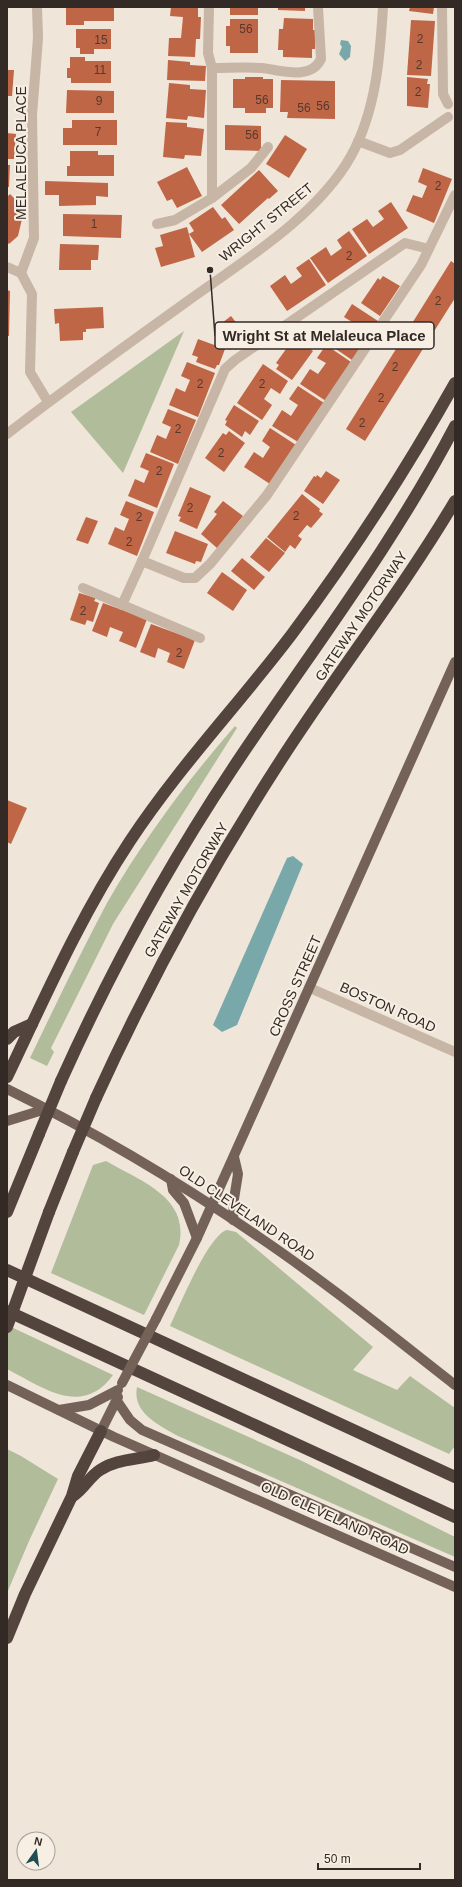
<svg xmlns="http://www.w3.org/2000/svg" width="462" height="1887" viewBox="0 0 462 1887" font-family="Helvetica,sans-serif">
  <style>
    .green { fill: #b1bd9a }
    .water { fill: #79a8ab }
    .building { fill: #bf6647 }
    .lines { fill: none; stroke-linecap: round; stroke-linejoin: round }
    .minor { stroke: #c7b5a6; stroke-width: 10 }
    .major { stroke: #746258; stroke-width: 10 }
    .highway { stroke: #53453e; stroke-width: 12 }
    .major-bridge { stroke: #746258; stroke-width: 10 }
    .highway-bridge { stroke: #53453e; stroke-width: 12 }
    .labels { text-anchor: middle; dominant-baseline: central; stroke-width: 4; stroke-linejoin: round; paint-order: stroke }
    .number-label { font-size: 12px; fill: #56392e }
    .street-label { font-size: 14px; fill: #332a26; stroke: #f8efe4 }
    .leader { fill: none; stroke: #332a26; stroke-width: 1.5 }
    .callout-dot { fill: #332a26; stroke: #f8efe4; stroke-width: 1.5 }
    .callout { fill: #f8efe4; stroke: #332a26; stroke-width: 1.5 }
    .callout-label { font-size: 15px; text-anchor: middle; font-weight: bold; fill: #332a26 }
  </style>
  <rect width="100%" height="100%" fill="#efe5d9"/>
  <g class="green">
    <path d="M 184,331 L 123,473 L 71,412 Z"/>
    <path d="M 235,726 L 237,728 L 113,924 L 51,1048 L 54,1052 L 47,1066 L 30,1058 C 55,1006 80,954 107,903 C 143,840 187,781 235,726 Z"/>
    <path d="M 106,1161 C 140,1181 190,1197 179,1245 L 144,1315 L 51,1273 L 93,1165 Z"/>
    <path d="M 227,1230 L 236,1232 L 373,1347 L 353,1370 L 397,1390 L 410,1376 L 455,1408 L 455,1446 L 449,1454 L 170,1326 C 179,1307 209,1234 227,1230 Z"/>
    <path d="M 7,1325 L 113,1375 C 82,1418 42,1387 7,1369 Z"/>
    <path d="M 137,1387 L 302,1461 L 455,1537 L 455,1557 L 178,1436 C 159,1425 132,1413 137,1387 Z"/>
    <path d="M 7,1449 L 21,1456 L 58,1479 L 29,1541 L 7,1593 Z"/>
  </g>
  <g class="water">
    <path d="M 341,40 L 348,41 L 351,46 L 350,57 L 345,61 L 339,54 L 342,47 L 340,44 Z"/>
    <path d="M 293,856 L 303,864 L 237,1025 L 222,1032 L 213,1025 L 287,858 Z"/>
  </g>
  <g class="building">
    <path d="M 66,7 L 114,7 L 114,21 L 84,21 L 84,25 L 66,25 Z"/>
    <path d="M 171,7 L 198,7 L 198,17 L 201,17 L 200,39 L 196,39 L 195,57 L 168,56 L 169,38 L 181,38 L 183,17 L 170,16 Z"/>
    <rect x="230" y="7" width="28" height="8"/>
    <path d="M 278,7 L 305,7 L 305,11 L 278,10 Z"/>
    <path d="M 410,7 L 434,7 L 433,14 L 409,11 Z"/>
    <path d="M 284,18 L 313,19 L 313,30 L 315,30 L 315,49 L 312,49 L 312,58 L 283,57 L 283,50 L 278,50 L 279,29 L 283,29 Z"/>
    <path d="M 230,19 L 258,19 L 258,53 L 230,53 L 230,46 L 226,46 L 226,26 L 230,26 Z"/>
    <path d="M 411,20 L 435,21 L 431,76 L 407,75 Z"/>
    <path d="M 76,29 L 111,29 L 111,49 L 94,49 L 94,54 L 80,54 L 80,48 L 76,48 Z"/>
    <path d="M 70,57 L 85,57 L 85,61 L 111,61 L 111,83 L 71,83 L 71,78 L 67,78 L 67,68 L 70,68 Z"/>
    <path d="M 168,60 L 190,62 L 190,65 L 206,66 L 205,81 L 167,80 Z"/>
    <path d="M 7,70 L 14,70 L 12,96 L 7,96 Z"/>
    <path d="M 245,77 L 263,77 L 263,79 L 273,79 L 273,108 L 266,108 L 266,113 L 245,113 L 245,108 L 233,108 L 233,79 L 245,79 Z"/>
    <path d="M 407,77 L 428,79 L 427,84 L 430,84 L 428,108 L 407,106 Z"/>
    <path d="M 281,80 L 335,81 L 335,119 L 287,118 L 288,112 L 280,112 Z"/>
    <path d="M 169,83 L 190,85 L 190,89 L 206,90 L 204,118 L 188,116 L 187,120 L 166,118 Z"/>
    <path d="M 67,90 L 114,91 L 114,113 L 66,113 Z"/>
    <path d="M 72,120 L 117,120 L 117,145 L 63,145 L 63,128 L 72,128 Z"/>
    <path d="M 166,122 L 187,123 L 187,127 L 204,129 L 201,156 L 185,155 L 184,159 L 163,157 Z"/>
    <path d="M 225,125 L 261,126 L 261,151 L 225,150 Z"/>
    <path d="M 7,133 L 16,134 L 14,159 L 7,159 Z"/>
    <path d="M 285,135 L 307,149 L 289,178 L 266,164 Z"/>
    <path d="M 70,151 L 98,151 L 98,155 L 114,155 L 114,176 L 67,176 L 67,166 L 70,166 Z"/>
    <path d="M 7,165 L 10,165 L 9,187 L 7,187 Z"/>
    <path d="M 187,167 L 202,196 L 177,208 L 172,199 L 167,201 L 157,182 Z"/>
    <path d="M 423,168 L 452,179 L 434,223 L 406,211 L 413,195 L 422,198 L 427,186 L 418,182 Z"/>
    <path d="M 259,170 L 278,191 L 269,199 L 268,198 L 239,224 L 221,205 Z"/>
    <path d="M 45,181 L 108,183 L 108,197 L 96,196 L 96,205 L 59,206 L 59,195 L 45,195 Z"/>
    <path d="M 10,194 L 21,205 L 15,212 L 22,219 L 18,236 L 9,244 L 7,242 L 7,197 Z"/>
    <path d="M 391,202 L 408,228 L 369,254 L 352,229 L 367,219 L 373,227 L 384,219 L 378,211 Z"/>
    <path d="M 213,207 L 222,219 L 225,217 L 234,230 L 202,252 L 189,234 L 194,231 L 189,223 Z"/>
    <path d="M 63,214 L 122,215 L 121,238 L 63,236 Z"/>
    <path d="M 187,227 L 195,257 L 161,267 L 155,248 L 163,246 L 160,235 Z"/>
    <path d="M 349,231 L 367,256 L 328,283 L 310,258 L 326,247 L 331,256 L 342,248 L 337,240 Z"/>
    <path d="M 60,244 L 99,245 L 98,260 L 91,260 L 91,270 L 59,270 Z"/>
    <path d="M 309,259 L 326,285 L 287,311 L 270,286 L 285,275 L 291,284 L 302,276 L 296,268 Z"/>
    <path d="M 451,261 L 455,264 L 455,298 L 365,441 L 346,429 Z"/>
    <path d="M 383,276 L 400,286 L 380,316 L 361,303 L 378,278 L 380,280 Z"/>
    <path d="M 7,290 L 10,291 L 9,336 L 7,336 Z"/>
    <path d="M 352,304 L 378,321 L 352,360 L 327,343 L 337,328 L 345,333 L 352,322 L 344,317 Z"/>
    <path d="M 103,307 L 104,328 L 86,329 L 86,332 L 83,332 L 83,340 L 60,341 L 59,323 L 55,324 L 54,309 Z"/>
    <path d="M 231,316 L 249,339 L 235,350 L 234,347 L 230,350 L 217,335 L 222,331 L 218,326 Z"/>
    <path d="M 294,338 L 313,351 L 292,380 L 276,369 L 279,365 L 276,363 Z"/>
    <path d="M 198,339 L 225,349 L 219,365 L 217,365 L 215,369 L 196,362 L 198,357 L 192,355 Z"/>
    <path d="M 326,345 L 351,362 L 326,401 L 300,384 L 310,369 L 318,374 L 326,363 L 317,358 Z"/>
    <path d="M 187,362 L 215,373 L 198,417 L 169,405 L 176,388 L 185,392 L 190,380 L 181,376 Z"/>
    <path d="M 263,364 L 288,381 L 280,394 L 271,388 L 264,399 L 272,405 L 262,420 L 237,403 Z"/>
    <path d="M 298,386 L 324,403 L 298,442 L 272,426 L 282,410 L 291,416 L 298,405 L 289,399 Z"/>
    <path d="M 234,405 L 259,421 L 250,435 L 245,431 L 242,437 L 225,425 L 227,421 L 225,420 Z"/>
    <path d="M 168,409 L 196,420 L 178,464 L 150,452 L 157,435 L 166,439 L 171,427 L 162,423 Z"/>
    <path d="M 270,428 L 296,445 L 270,484 L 244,467 L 254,452 L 263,458 L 270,447 L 262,441 Z"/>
    <path d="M 229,431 L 245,443 L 224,472 L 205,458 L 223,433 L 226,435 Z"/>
    <path d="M 146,453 L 174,464 L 157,508 L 128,496 L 135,479 L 144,483 L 149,471 L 140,467 Z"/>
    <path d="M 326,471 L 340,480 L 323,504 L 304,491 L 314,476 L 316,477 L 317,475 L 321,478 Z"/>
    <path d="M 190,487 L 211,496 L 197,529 L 179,521 L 181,517 L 178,516 Z"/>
    <path d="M 302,494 L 320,509 L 319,511 L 323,514 L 311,528 L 307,525 L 298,536 L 302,539 L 295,549 L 290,545 L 285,552 L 267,537 Z"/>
    <path d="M 126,501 L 154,512 L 137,556 L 108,544 L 115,527 L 124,531 L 129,519 L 120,515 Z"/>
    <path d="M 223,501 L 243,516 L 217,548 L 201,534 L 217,514 L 214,512 Z"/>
    <path d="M 86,517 L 98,521 L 88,544 L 76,540 Z"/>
    <path d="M 175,531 L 208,544 L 201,562 L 196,561 L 195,564 L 166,553 Z"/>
    <path d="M 266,538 L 285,553 L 269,572 L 250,557 Z"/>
    <path d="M 242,558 L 265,577 L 254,590 L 231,571 Z"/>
    <path d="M 222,572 L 247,590 L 233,611 L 207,593 Z"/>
    <path d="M 79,593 L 96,598 L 94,601 L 99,603 L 93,622 L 87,620 L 85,625 L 70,620 Z"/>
    <path d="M 103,603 L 147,619 L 136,648 L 119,641 L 123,632 L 110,627 L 107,637 L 92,631 Z"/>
    <path d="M 151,624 L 195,640 L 184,669 L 167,662 L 170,653 L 158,648 L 155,658 L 140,652 Z"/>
    <path d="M 7,800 L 27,808 L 11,844 L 7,842 Z"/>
  </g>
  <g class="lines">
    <g class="minor">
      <path d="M 209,7 L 208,53 L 212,68 L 212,198"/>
      <path d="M 442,7 L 443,94 L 448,104"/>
      <path d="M 212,68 C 228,68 245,67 262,68 C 280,70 311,81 321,59 L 318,7"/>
      <path d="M 358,141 L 390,153 L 400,150 L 448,117"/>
      <path d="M 157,224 L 175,220 L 212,198 L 251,168 L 268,147"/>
      <path d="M 429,249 L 405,243 L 235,360 L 225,369 L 142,561 L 184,578 L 195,578 L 210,564 L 267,495 L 421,265 L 455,195"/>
      <path d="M 7,267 L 21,273 L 32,294 L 30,372 L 48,402"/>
      <path d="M 21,273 L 34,238 L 32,115 L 38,38 L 37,7"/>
      <path d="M 7,434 C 65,389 125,346 185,303 C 240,263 317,217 351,156 C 376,111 380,57 383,7"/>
      <path d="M 83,588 L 200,638"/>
      <path d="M 122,605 L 142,561"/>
      <path d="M 310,988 L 455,1052"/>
    </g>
    <g class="major">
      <path d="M 7,1089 C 95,1132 179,1182 259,1237 C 327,1283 391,1335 455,1385"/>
      <path d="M 7,1121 L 46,1109"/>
      <path d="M 171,1179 L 173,1190 L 184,1203 L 197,1238"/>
      <path d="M 233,1220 L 234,1199 L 238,1174 L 234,1157"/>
      <path d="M 156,1319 L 197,1238 L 455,662"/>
      <path d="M 7,1385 L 114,1437 L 455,1587"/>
      <path d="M 117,1401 L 130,1420 L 142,1430 L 455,1567"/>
      <path d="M 59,1410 L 89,1405 L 118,1390"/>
      <path d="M 101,1431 L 118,1397"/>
    </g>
    <g class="highway">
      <path d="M 7,1039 L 14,1032 L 32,1024"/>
      <path d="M 7,1077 C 45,997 81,915 130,841 C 178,768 239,704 292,634 C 351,555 406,470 455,383"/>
      <path d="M 61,1081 C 110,972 167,867 233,768 C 308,655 392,547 455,426"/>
      <path d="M 96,1098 C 149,982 210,870 279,763 C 336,674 401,592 455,501"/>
      <path d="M 7,1212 L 39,1134"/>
      <path d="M 49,1212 L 73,1152"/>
      <path d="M 7,1270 L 455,1477"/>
      <path d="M 7,1311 L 455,1517"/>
      <path d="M 73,1496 C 84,1489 89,1477 100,1470 C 117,1459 136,1460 154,1455"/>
      <path d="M 7,1638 L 25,1594 L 72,1496 L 78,1476 L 101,1431"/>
    </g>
    <path class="major-bridge" d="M 122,1383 L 156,1319"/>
    <g class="highway-bridge">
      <path d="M 39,1134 L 61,1081"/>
      <path d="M 73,1152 L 96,1098"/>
      <path d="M 7,1327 L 49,1212"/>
    </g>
  </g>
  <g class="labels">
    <g class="number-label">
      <text x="246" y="29">56</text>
      <text x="420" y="39">2</text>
      <text x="101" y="40">15</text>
      <text x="419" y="65">2</text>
      <text x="100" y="70">11</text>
      <text x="418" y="92">2</text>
      <text x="262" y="100">56</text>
      <text x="99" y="101">9</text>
      <text x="323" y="106">56</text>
      <text x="304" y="108">56</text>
      <text x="98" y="132">7</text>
      <text x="252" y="135">56</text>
      <text x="438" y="186">2</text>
      <text x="94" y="224">1</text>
      <text x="349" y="256">2</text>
      <text x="438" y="301">2</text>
      <text x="395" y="367">2</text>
      <text x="200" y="384">2</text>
      <text x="262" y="384">2</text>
      <text x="381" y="398">2</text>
      <text x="362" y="423">2</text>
      <text x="178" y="429">2</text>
      <text x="221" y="453">2</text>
      <text x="159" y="471">2</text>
      <text x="190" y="508">2</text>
      <text x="296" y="516">2</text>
      <text x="139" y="517">2</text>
      <text x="129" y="542">2</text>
      <text x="83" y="611">2</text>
      <text x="179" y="653">2</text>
    </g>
    <g class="street-label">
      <text transform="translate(21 153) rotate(-90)">MELALEUCA PLACE</text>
      <text transform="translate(266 222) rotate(-39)">WRIGHT STREET</text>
      <text transform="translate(361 616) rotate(-56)">GATEWAY MOTORWAY</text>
      <text transform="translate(186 890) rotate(-60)">GATEWAY MOTORWAY</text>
      <text transform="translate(295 986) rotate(-66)">CROSS STREET</text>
      <text transform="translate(388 1007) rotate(24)">BOSTON ROAD</text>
      <text transform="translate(247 1213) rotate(34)">OLD CLEVELAND ROAD</text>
      <text transform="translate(335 1518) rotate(24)">OLD CLEVELAND ROAD</text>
    </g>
  </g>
  <path class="leader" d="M210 270L215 336"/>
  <circle class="callout-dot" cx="210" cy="270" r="4"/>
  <rect class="callout" x="215" y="322" width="219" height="27" rx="4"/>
  <g class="callout-label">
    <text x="324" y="341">Wright St at Melaleuca Place</text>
  </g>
  <rect width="462" height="1887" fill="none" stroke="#332a26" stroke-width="16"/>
  <g transform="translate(36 1851) rotate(14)"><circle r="19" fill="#f8efe4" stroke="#a9a098"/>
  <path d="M0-3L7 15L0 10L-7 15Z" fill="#1e4e52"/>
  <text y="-6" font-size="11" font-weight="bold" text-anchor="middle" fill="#332a26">N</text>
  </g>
  <path d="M318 1863v6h102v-6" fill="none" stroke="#332a26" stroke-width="2"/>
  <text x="324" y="1863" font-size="12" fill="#332a26" stroke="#f8efe4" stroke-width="3" paint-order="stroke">50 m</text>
</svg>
